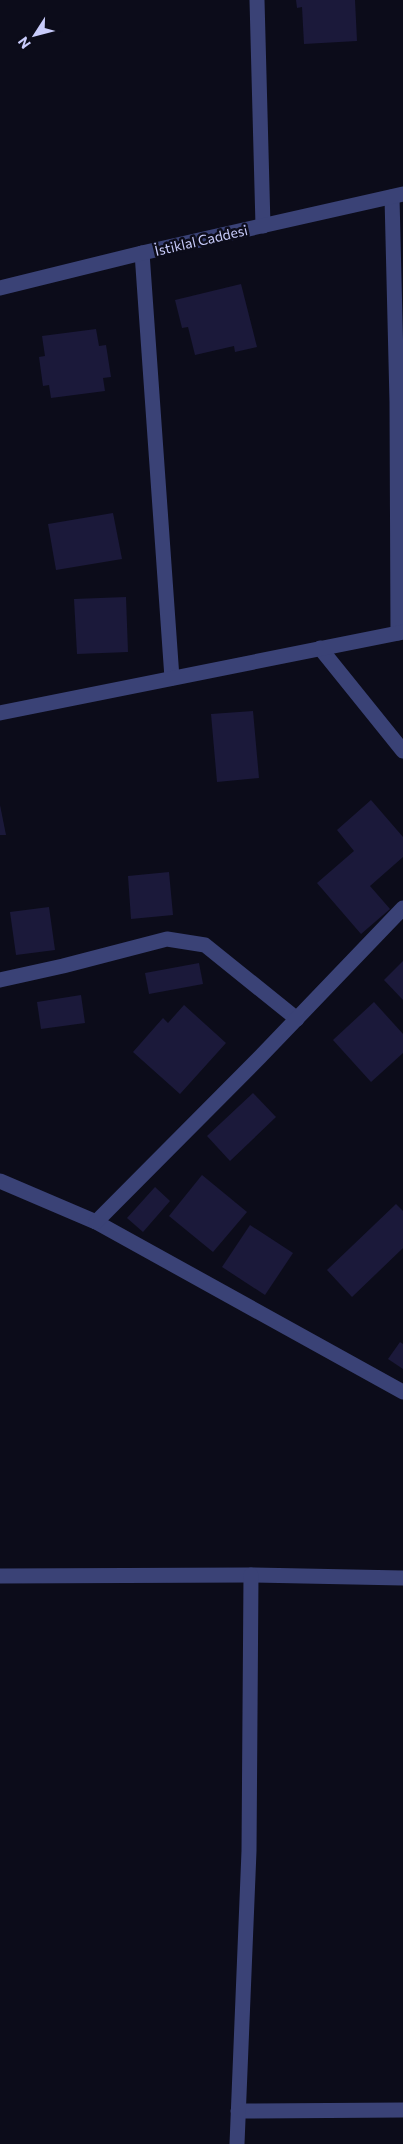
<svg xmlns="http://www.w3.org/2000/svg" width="403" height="2144" viewBox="0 0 403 2144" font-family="Commissioner,sans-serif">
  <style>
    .building { fill: #1b193a }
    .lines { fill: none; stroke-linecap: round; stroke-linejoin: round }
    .minor { stroke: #3a4276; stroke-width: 15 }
    .labels { text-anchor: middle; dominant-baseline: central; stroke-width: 5; stroke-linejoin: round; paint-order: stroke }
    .street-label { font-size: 14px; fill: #c9ccfb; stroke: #0c0c1a }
  </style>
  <rect width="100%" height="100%" fill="#0c0c1a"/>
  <g class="building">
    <path d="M 296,0 L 355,0 L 357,41 L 304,44 L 302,7 L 297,8 Z"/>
    <path d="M 241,284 L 257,347 L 235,352 L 234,346 L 195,355 L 188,327 L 182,328 L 175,300 Z"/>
    <path d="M 96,329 L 99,346 L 106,345 L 111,377 L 103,378 L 105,391 L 51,398 L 49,385 L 43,386 L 39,357 L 45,356 L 42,336 Z"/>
    <path d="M 113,513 L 122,559 L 56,570 L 48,524 Z"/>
    <path d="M 126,597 L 128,652 L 77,654 L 74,599 Z"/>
    <path d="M 253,711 L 259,778 L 217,782 L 211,714 Z"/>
    <path d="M 371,800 L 403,837 L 403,857 L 370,886 L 390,909 L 361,934 L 317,883 L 354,851 L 337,830 Z"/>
    <path d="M 0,805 L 6,835 L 0,835 Z"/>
    <path d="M 169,872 L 173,915 L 131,919 L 128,876 Z"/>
    <path d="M 49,907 L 55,950 L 16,955 L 10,912 Z"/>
    <path d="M 403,961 L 403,1000 L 384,980 Z"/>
    <path d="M 199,963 L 203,984 L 149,994 L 145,973 Z"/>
    <path d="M 81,995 L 85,1023 L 41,1029 L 37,1002 Z"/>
    <path d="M 374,1002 L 403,1034 L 403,1053 L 371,1082 L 333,1040 Z"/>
    <path d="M 184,1005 L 226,1043 L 180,1094 L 133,1052 L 163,1018 L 168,1023 Z"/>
    <path d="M 253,1093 L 276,1117 L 230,1161 L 207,1136 Z"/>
    <path d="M 202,1175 L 247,1212 L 213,1252 L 169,1216 Z"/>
    <path d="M 155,1187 L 170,1201 L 143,1232 L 127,1218 Z"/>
    <path d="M 396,1204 L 403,1211 L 403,1248 L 352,1297 L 327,1270 Z"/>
    <path d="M 250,1225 L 293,1253 L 265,1295 L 222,1267 Z"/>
    <path d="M 400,1342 L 403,1344 L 403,1369 L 388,1359 Z"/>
  </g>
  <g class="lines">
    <g class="minor">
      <path d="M 257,0 L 263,226"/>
      <path d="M 392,197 L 397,402 L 398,633"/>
      <path d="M 142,253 L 172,678"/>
      <path d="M 0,288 L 142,253 L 403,194"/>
      <path d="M 320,648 L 403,751"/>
      <path d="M 0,713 L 403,632"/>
      <path d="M 0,980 L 63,966 L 167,939 L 205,945 L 297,1019"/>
      <path d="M 0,1181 L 96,1222 L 403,1392"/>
      <path d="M 96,1222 L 260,1057 L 403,908"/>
      <path d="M 0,1576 L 251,1575 L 403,1578"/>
      <path d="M 238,2111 L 403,2110"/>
      <path d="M 237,2144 L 249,1851 L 251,1575"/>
    </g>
  </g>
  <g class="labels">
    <g class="street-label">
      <text transform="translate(201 240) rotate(-13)">İstiklal Caddesi</text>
    </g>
  </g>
  <g transform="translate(35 35) rotate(234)" stroke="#0c0c1a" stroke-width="4" paint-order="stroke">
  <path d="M0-4L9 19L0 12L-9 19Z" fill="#c9ccfb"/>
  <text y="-8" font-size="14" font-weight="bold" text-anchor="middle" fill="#c9ccfb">N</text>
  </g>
</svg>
